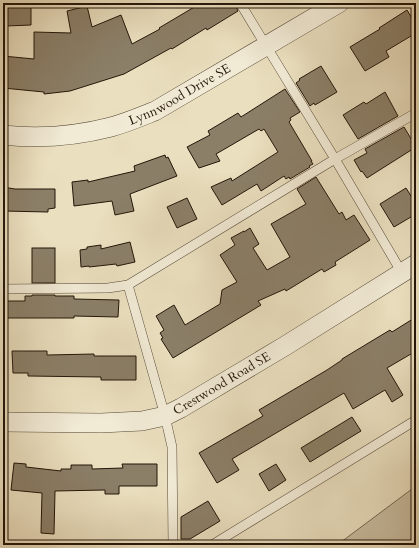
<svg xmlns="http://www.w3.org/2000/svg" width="419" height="548" viewBox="0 0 419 548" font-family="Cardo,serif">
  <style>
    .green { fill: #c8bda0; stroke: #766a54 }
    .building { fill: #8b7f68; stroke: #241609 }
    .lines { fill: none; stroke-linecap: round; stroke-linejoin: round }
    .service-casing { stroke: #564836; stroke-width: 10 }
    .minor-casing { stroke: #564836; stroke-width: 20 }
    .service { stroke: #f1ead5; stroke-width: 9 }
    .minor { stroke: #f1ead5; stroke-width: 19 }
    .labels { text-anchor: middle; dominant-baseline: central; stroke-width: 3.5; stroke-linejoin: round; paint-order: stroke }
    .street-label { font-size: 13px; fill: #241609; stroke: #f1ead5 }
  </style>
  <rect width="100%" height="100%" fill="#eadfbf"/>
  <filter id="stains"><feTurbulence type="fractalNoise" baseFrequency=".005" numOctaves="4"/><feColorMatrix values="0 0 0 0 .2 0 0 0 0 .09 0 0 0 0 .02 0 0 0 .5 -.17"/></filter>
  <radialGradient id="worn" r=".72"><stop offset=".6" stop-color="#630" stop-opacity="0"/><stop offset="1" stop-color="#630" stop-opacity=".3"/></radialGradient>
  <path class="green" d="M 416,486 L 416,545 L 337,545 Z"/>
  <g class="building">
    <path d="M 7,3 L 31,3 L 31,25 L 6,26 Z"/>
    <path d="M 201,3 L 234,3 L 238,11 L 207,30 L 206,28 L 172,49 L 171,48 L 124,74 L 70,91 L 44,94 L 44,92 L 3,88 L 3,56 L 34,59 L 34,32 L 71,33 L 67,11 L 87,6 L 92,27 L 121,15 L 132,44 L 160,29 L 159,28 Z"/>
    <path d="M 407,10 L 416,25 L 416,33 L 386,51 L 389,57 L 365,71 L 350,47 L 380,29 L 379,28 Z"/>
    <path d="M 321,66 L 337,92 L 315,105 L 314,103 L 310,106 L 296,83 L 300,80 L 299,79 Z"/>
    <path d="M 285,89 L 300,112 L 290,118 L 291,120 L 289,122 L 312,161 L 311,161 L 313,164 L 309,166 L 310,167 L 290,179 L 289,177 L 286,179 L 284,176 L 261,191 L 257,184 L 222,205 L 211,187 L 231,178 L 232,181 L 278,152 L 264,129 L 261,131 L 259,129 L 216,154 L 220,161 L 199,168 L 187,147 L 210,135 L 208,131 L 238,113 L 241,117 Z"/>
    <path d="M 385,92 L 398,116 L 358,139 L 343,115 L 364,102 L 366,104 Z"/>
    <path d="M 404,127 L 416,147 L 367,178 L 362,171 L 361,172 L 354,160 L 367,153 L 365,149 Z"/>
    <path d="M 165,155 L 166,158 L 168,157 L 177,176 L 130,194 L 134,211 L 115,215 L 112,201 L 74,206 L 72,182 L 88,180 L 88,182 L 135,171 L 134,166 Z"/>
    <path d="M 316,177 L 339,214 L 342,212 L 346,220 L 354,215 L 370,240 L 335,262 L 336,265 L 324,272 L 322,269 L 286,291 L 285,289 L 258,301 L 261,305 L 173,358 L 161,339 L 163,338 L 160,333 L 164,330 L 156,316 L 174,305 L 185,325 L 220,304 L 222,290 L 237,282 L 220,255 L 235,245 L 231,238 L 244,231 L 244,232 L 250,228 L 259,244 L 253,248 L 267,270 L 290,257 L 271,224 L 306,204 L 297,189 Z"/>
    <path d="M 3,187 L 15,189 L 55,189 L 55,208 L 48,209 L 48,212 L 3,211 Z"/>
    <path d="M 406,188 L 416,204 L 416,214 L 394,227 L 380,204 Z"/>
    <path d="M 187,198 L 197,219 L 177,228 L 167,207 Z"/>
    <path d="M 130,242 L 135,262 L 117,266 L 116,264 L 89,267 L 89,266 L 81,267 L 80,250 L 87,249 L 87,247 L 101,245 L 101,249 Z"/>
    <rect x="32" y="248" width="23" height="35"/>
    <path d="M 32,295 L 55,295 L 55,296 L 74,296 L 74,299 L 119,300 L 118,317 L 74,316 L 74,318 L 3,318 L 3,301 L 25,301 L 25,296 L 32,296 Z"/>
    <path d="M 416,317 L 416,351 L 387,368 L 403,395 L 392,402 L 385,390 L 353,409 L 344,393 L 232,459 L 239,470 L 217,483 L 199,453 L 263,416 L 259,410 L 327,370 L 342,360 L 342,359 L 390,330 L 392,332 Z"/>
    <path d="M 12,351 L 47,351 L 47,355 L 94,354 L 94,356 L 136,356 L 136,380 L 101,380 L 101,377 L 28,376 L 28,373 L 13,373 Z"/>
    <path d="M 352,417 L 361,431 L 310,462 L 301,448 Z"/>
    <path d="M 14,463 L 26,464 L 26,467 L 61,471 L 61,469 L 71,469 L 71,465 L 92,465 L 92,469 L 123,468 L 122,464 L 157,464 L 157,486 L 119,486 L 119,494 L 105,494 L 105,490 L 55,491 L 54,534 L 41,533 L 42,493 L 11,490 Z"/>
    <path d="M 276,464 L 286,480 L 269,491 L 259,474 Z"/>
    <path d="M 208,501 L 220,521 L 190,539 L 181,539 L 181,517 Z"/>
  </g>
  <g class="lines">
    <g class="service-casing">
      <g id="service">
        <path d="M 240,3 L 335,159 L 402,273"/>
        <path d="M 128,285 L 165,416 L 172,447 L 173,545"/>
        <path d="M 3,289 L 108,288 L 128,285 L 335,159 L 416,113"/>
        <path d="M 212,545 L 416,420"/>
      </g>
    </g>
    <g class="minor-casing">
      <g id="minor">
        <path id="s1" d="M 3,135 C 39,139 76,136 111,127 C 126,123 140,117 155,111 L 339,3"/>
        <path id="s2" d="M 3,422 L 101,423 L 142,421 L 165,416 L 181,408 L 285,346 L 416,264"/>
      </g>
    </g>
    <use href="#service" class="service"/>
    <use href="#minor" class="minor"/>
  </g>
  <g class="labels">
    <g class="street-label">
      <text stroke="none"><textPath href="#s1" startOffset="185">Lynnwood Drive SE</textPath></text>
      <text stroke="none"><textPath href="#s2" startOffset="228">Crestwood Road SE</textPath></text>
    </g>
  </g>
  <rect width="419" height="548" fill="none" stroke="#eadfbf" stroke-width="16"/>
  <rect x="4" y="4" width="411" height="540" fill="none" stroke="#241609" stroke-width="2"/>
  <rect x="8" y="8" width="403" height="532" fill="none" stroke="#241609"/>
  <rect width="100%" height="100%" filter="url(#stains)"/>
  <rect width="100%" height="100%" fill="url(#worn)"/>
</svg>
